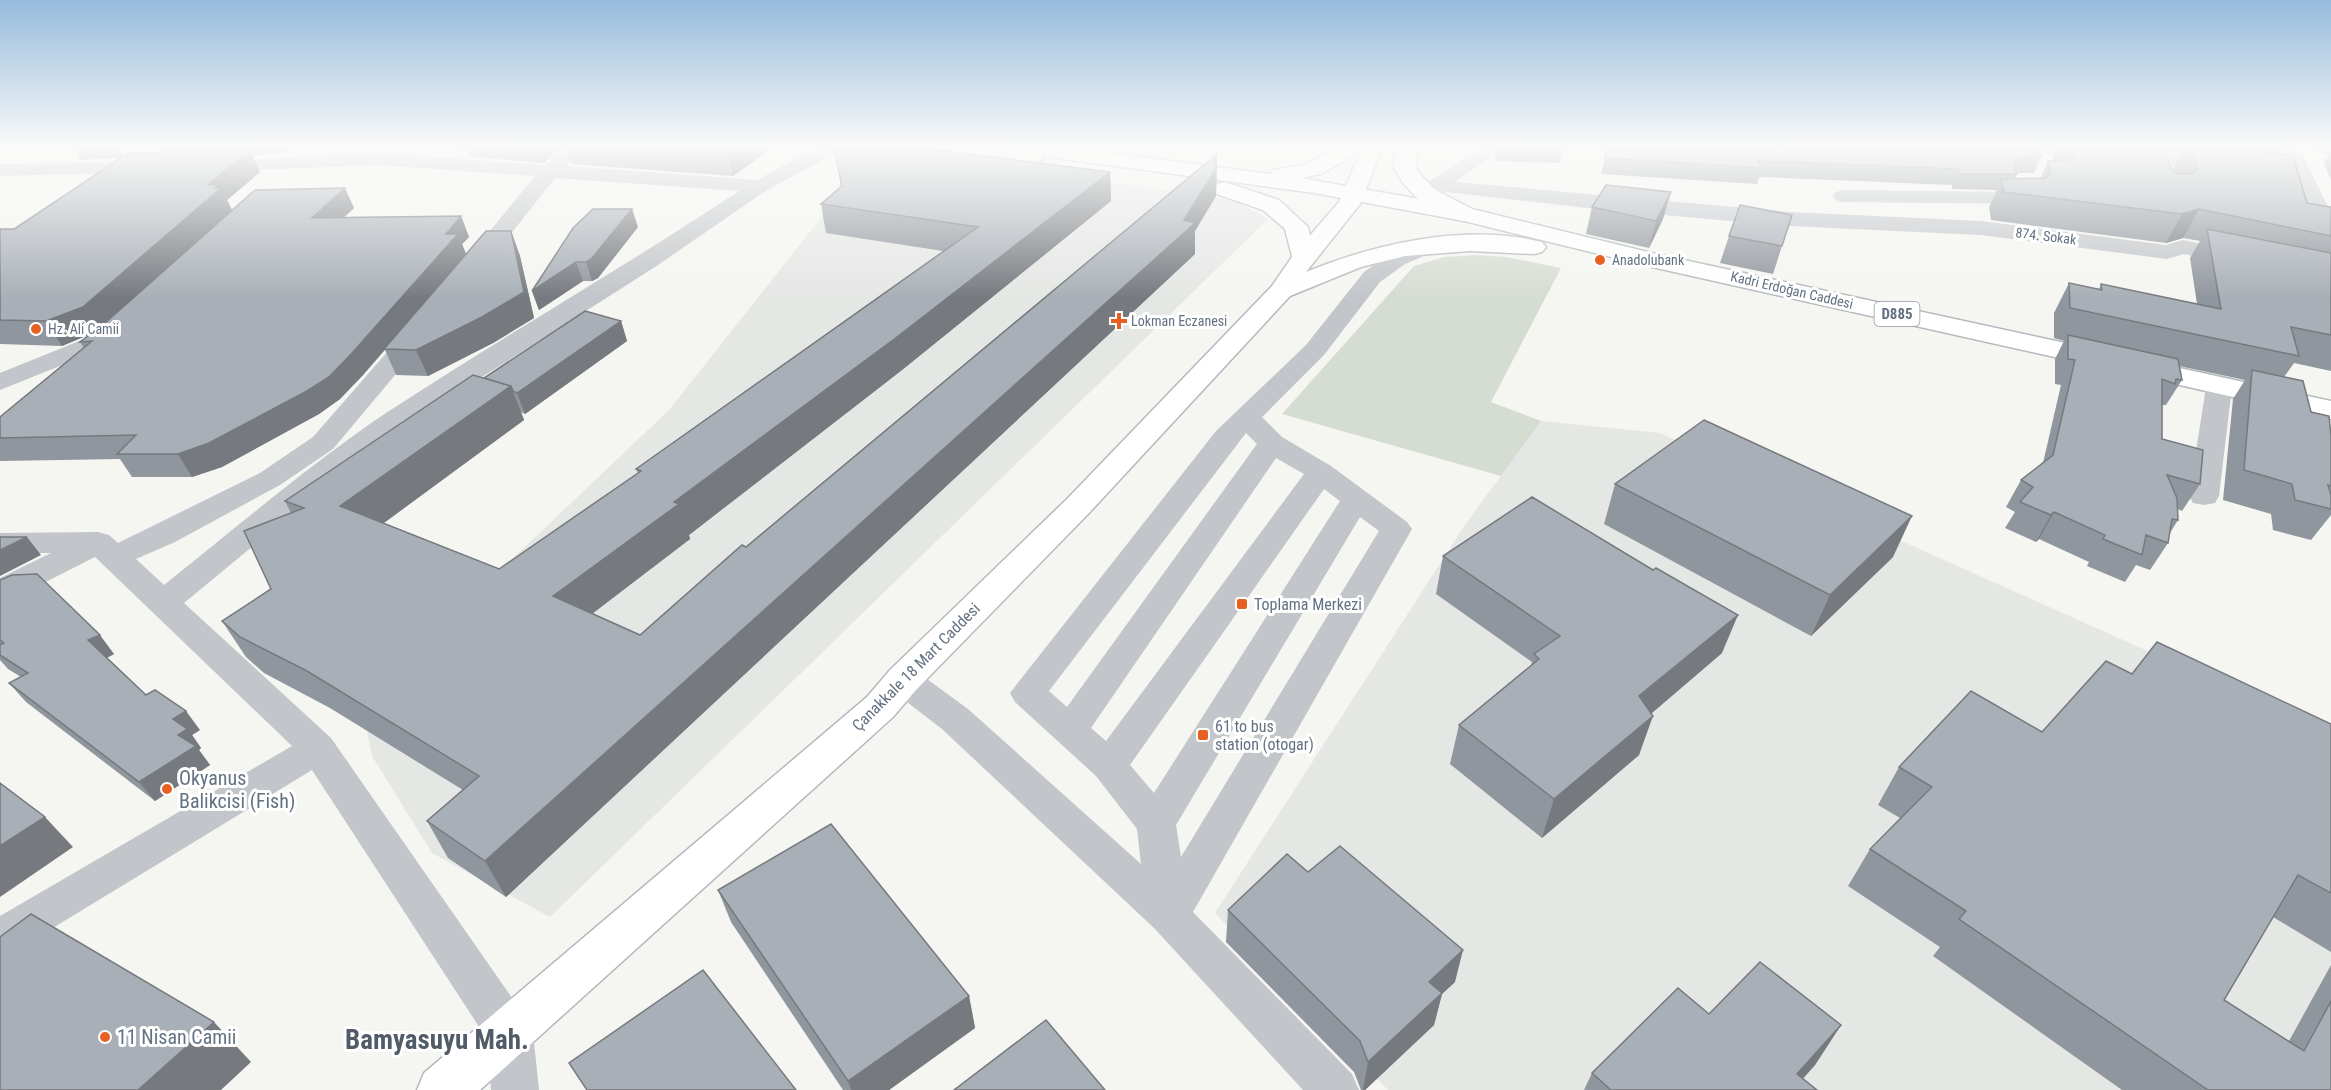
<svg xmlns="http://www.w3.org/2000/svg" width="2331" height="1090" viewBox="0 0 2331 1090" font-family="'Roboto Condensed',sans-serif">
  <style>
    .built { fill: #e5e7e5 }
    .green { fill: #d5dcd2 }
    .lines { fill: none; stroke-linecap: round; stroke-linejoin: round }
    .secondary-casing { stroke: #b4b9be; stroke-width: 3 }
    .primary-casing { stroke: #b5b9bd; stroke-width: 3 }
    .street { fill: #c2c5c9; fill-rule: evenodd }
    .secondary { fill: #fff; fill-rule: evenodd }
    .primary { fill: #fff; fill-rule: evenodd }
    .wall { fill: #90969d; fill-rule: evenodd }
    .shaded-wall { fill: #767a7f }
    .building { fill: #a8afb6; stroke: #767a7f; stroke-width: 1.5 }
    .poi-dot { fill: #e66121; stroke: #fff; stroke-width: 2 }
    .labels { text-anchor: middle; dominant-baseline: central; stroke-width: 6; stroke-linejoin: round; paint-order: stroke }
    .far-street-label { font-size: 14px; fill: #637283; stroke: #fff }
    .far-poi-label { font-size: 14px; fill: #637283; stroke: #fff; text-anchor: start }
    .shield { fill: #fff; stroke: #929ca8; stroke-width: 1.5 }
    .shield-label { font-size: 15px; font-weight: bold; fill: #637283 }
    .poi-label { font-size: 16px; fill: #637283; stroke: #fff; text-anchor: start }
    .street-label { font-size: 16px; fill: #637283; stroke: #fff }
    .near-poi-label { font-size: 20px; fill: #637283; stroke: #fff; text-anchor: start }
    .near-district-label { font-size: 27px; font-weight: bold; fill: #525c68; stroke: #fff }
  </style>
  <rect width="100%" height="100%" fill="#f5f5f1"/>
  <g class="built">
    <path d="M 883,150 L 1234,200 L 1268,219 L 550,917 L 432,853 L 372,756 L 365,721 L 448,620 L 669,410 L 825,213 L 852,158 Z"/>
    <path d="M 1541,421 L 1660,433 L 2331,733 L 2331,1090 L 1388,1090 L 1215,913 L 1465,525 Z"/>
  </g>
  <path class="green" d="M 1476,255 L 1506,257 L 1561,268 L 1491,402 L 1541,421 L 1501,476 L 1282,414 L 1414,266 L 1444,257 Z"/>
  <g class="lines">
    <g class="secondary-casing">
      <g id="secondary">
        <path d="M 931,146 L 1000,148 L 999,146 L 1057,146 L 1271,174 L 1273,170 L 1307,164 L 1341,146 L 1367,146 L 1364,150 L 1321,174 L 1301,178 L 1464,207 L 1472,209 L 1475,214 L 1472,219 L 1464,221 L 1314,193 L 1041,156 L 1043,159 L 1039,163 L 1032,165 L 941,152 L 934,150 Z"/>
        <path d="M 1225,182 L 1279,200 L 1308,227 L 1315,259 L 1312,264 L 1303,266 L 1294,264 L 1285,229 L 1263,210 L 1217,194 L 1214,189 L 1217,184 Z"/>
      </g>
    </g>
    <g class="primary-casing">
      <g id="primary">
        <path d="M 1363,146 L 1383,146 L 1360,204 L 1306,272 C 1377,243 1467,223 1542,242 L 1546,247 L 1542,252 L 1534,254 L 1470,251 L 1405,256 L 1361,267 L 1290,296 L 1089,513 L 916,690 L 893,717 L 480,1090 L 417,1090 L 424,1073 L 867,697 L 890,670 L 1067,499 L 1272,286 L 1294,254 L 1339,202 Z"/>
        <path d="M 1397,146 L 1417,146 L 1416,168 L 1420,174 L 1434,189 L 1472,209 L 1652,253 L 2331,401 L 2331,419 L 1652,267 L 1456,219 L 1418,199 L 1403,183 L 1394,168 Z"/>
      </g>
    </g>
    <g class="street">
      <path d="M 565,146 L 586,146 L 566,166 L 757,180 L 820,146 L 845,146 L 842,150 L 767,190 L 655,267 L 405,426 L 300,507 L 184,603 L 331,738 L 526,1018 L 533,1033 L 539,1090 L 491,1090 L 487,1039 L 312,770 L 15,951 L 0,957 L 0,916 L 292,746 L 95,557 L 12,599 L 0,602 L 0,578 L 51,553 L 0,553 L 0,533 L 98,532 L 109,535 L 118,543 L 260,473 L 313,437 L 409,327 L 418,324 L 427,327 L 431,332 L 427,337 L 333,449 L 280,485 L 175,542 L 136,559 L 164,585 C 237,527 309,465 386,413 C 502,337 623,268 739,191 L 555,178 L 483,269 L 467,269 L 463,264 L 535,176 L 376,165 L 213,172 L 206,170 L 203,166 L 206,162 L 376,153 L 545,165 Z"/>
      <path d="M 1483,146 L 1506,146 L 1455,182 L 1790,212 L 1981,221 L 2166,245 L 2183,240 L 2244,253 L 2247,258 L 2244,263 L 2236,265 L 2184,254 L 2167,259 L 1981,235 L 1790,226 L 1605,210 L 1428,190 L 1425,186 L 1428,182 Z"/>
      <path d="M 2009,146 L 2118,148 L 2289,169 L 2278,146 L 2298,146 L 2331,213 L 2331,242 L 2323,240 L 2320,235 L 2295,183 L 2118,160 L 2019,152 Z"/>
      <path d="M 2300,146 L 2331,146 L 2331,155 L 2303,150 Z"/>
      <path d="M 148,162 L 155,164 L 158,168 L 155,172 L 0,176 L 0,164 Z"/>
      <path d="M 2023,185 L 2030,187 L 2036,199 L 2033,204 L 1843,202 L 1836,200 L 1832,196 L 1836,192 L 1843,190 L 2013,192 L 2016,187 Z"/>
      <path d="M 1430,238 L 1438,240 L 1441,245 L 1438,250 L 1405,264 L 1380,282 L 1324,355 L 1262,417 L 1282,437 L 1331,466 L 1407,522 L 1412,529 L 1193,912 L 1352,1074 L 1359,1090 L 1303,1090 L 1154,928 L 942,729 L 890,689 L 885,680 L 890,671 L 903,667 L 916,671 L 968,709 L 1141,864 L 1137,829 L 1096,776 L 1015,702 L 1010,693 L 1216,431 L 1306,345 L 1364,272 L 1389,254 ZM 1246,433 L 1257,444 L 1067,707 L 1049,691 ZM 1276,458 L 1304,474 L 1106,741 L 1091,728 ZM 1324,489 L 1340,501 L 1154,793 L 1130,765 ZM 1360,517 L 1379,531 L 1181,857 L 1176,825 Z"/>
      <path d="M 121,318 L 130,321 L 134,326 L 117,343 L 0,390 L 0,373 L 99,333 L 112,321 Z"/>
      <path d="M 2219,379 L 2228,381 L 2232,387 L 2219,496 L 2215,503 L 2204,505 L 2193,503 L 2189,496 L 2206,387 L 2210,381 Z"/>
    </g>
    <use href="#secondary" class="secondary"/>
    <use href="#primary" class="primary"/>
  </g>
  <g class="wall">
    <path d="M 74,146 L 120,146 L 122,157 L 163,152 L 160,146 L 290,146 L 281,154 L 252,155 L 260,172 L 227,200 L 232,210 L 354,208 L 344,217 L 461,216 L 469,237 L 462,244 L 466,254 L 511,231 L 520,256 L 534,318 L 493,343 L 428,376 L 396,375 L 385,350 L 363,375 L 340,399 L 319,414 L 222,467 L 192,477 L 132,477 L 120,459 L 0,461 L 0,417 L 84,348 L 80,342 L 90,334 L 62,346 L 0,344 L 0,229 L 14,229 L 120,158 L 81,160 Z"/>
    <path d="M 397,146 L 562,146 L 544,163 L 470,157 L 467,150 Z"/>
    <path d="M 565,146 L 775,146 L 733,176 L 571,164 Z"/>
    <path d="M 1497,146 L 1564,146 L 1560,163 L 1494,161 Z"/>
    <path d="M 1602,146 L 2036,146 L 2041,157 L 2034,173 L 2017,173 L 2015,179 L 2040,179 L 2048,161 L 2054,161 L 2052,157 L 2057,146 L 2280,146 L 2281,149 L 2278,154 L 2307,203 L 2331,207 L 2331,371 L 2294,363 L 2284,377 L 2331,436 L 2331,515 L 2311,540 L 2273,530 L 2271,514 L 2223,500 L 2233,399 L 2245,380 L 2179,366 L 2182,380 L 2166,405 L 2163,405 L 2162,406 L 2162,439 L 2200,484 L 2182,511 L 2178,509 L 2178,520 L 2170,533 L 2168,543 L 2150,570 L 2136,565 L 2125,582 L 2087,566 L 2089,562 L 2039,539 L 2036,542 L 2005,528 L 2015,512 L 2006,507 L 2021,480 L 2043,463 L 2061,385 L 2055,384 L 2055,359 L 2064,341 L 2054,338 L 2054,313 L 2069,283 L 2099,289 L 2101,284 L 2197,304 L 2190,258 L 2200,241 L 2183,238 L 2166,243 L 1991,220 L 1989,207 L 1997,190 L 1952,189 L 1952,185 L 1759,177 L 1757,184 L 1601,174 L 1605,157 ZM 2165,152 L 2182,154 L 2173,170 L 2174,171 L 2171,168 Z"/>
    <path d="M 834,148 L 1110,172 L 1111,201 L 902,370 L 689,535 L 690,539 L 592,614 L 640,635 L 1217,154 L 1216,196 L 1195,231 L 1195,254 L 506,897 L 448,858 L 427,821 L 463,790 L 330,708 L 264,673 L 246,657 L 222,621 L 271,589 L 291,513 L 285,501 L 484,378 L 621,321 L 627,341 L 525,414 L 521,412 L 524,420 L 384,523 L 499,569 L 638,473 L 636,469 L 943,251 L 826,233 L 821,204 L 841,186 Z"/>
    <path d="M 2331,152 L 2331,180 L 2324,163 Z"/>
    <path d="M 1592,207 L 1663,219 L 1649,248 L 1586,234 Z"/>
    <path d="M 1792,215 L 1773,274 L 1720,263 L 1729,236 Z"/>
    <path d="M 638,227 L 598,278 L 592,281 L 583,281 L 539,310 L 532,291 L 573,228 Z"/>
    <path d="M 1615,484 L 1893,557 L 1811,636 L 1604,524 Z"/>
    <path d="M 1443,556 L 1653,570 L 1722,653 L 1652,713 L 1639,755 L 1542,838 L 1450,764 L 1459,725 L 1531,665 L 1532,662 L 1436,594 Z"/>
    <path d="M 0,580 L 114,654 L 106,658 L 146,695 L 200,730 L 192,735 L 201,748 L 199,750 L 210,765 L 155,801 L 26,702 L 9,683 L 21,677 L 8,669 L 0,660 Z"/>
    <path d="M 2132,674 L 2331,724 L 2331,952 L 2273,917 L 2224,1000 L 2289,1041 L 2331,965 L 2331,1090 L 2122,1090 L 1933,956 L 1940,947 L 1848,886 L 1870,849 L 1900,818 L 1878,805 L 1899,767 L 2042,732 Z"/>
    <path d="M 1308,872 L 1455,982 L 1442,994 L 1434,1025 L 1365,1090 L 1361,1090 L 1354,1072 L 1226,942 L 1228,910 Z"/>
    <path d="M 718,890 L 969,996 L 975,1028 L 889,1090 L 843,1090 L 731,922 Z"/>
    <path d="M 1709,1014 L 1841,1025 L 1815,1065 L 1803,1078 L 1817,1090 L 1584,1090 L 1592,1073 Z"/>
  </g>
  <g class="shaded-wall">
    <path d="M 115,146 L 120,146 L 122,158 Z"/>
    <path d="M 277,146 L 290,146 L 281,154 Z"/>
    <path d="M 539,146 L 562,146 L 544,163 Z"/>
    <path d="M 742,146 L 775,146 L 733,176 L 728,155 Z"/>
    <path d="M 250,150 L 260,172 L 227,200 L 232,210 L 98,331 L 62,346 L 46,321 Z"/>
    <path d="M 1217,154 L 1216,196 L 1195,231 L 1195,254 L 506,897 L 485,861 L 1184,220 L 1213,159 Z"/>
    <path d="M 1110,172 L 1111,201 L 902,370 L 689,535 L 690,539 L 568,632 L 553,596 L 674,502 Z"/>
    <path d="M 345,188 L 354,208 L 322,238 L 312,218 Z"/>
    <path d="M 1671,192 L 1663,219 L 1649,248 L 1656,221 Z"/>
    <path d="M 632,209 L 638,227 L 598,278 L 592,281 L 586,262 Z"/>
    <path d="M 2199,209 L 2183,238 L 2166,243 L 2182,214 Z"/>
    <path d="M 461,216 L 469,237 L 462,244 L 466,254 L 363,375 L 340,399 L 319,414 L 222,467 L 192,477 L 178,454 L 446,234 Z"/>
    <path d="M 511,231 L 520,256 L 534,318 L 493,343 L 428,376 L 416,350 Z"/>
    <path d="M 576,262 L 583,281 L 539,310 L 532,291 Z"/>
    <path d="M 621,321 L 627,341 L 525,414 L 517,393 Z"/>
    <path d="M 511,386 L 524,420 L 359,541 L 340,506 Z"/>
    <path d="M 2054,512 L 2039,539 L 2036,542 L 2051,515 Z"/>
    <path d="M 1912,516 L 1893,557 L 1811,636 L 1830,595 Z"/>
    <path d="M 27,537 L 41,555 L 0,576 L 0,550 Z"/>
    <path d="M 1738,615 L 1722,653 L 1626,735 L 1639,696 Z"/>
    <path d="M 100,635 L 114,654 L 103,660 L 88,640 Z"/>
    <path d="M 186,711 L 200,730 L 192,735 L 201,748 L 199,750 L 210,765 L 155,801 L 139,782 L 178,735 L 173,719 Z"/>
    <path d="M 1653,716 L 1639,755 L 1542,838 L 1554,799 Z"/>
    <path d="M 45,817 L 73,847 L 0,897 L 0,846 Z"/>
    <path d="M 1463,950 L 1455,982 L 1442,994 L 1434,1025 L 1365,1090 L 1363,1090 L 1368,1062 L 1429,982 Z"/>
    <path d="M 969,996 L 975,1028 L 889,1090 L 851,1090 L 848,1081 Z"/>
    <path d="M 214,1022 L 251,1062 L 221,1090 L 138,1090 Z"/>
    <path d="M 1841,1025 L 1815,1065 L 1793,1090 L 1797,1074 Z"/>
  </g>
  <g class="building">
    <path d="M 595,146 L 742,146 L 728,155 Z"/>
    <path d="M 837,146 L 907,146 L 1110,172 L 897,337 L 674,502 L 679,504 L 553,596 L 640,635 L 742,545 L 746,547 L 1217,154 L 1213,159 L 1217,167 L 1184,220 L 1195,223 L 485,861 L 427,821 L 479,776 L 307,671 L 240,637 L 222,621 L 271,589 L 244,531 L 304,508 L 285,501 L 473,375 L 511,386 L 340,506 L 499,569 L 641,471 L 636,469 L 978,227 L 821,204 L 842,186 L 834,148 Z"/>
    <path d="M 1610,146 L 2036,146 L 2041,157 L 2017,158 L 2014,164 L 2017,174 L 1959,174 L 1958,169 L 1758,161 L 1762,168 L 1604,158 L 1611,148 Z"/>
    <path d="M 2072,146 L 2163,146 L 2171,168 L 2177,174 L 2191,174 L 2197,169 L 2189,146 L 2214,146 L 2293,156 L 2307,203 L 2331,207 L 2331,236 L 2199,209 L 2182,214 L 2004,192 L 2001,179 L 2046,178 L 2051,171 L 2048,161 L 2073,160 L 2076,154 Z"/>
    <path d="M 2252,146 L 2280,146 L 2281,149 Z"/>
    <path d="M 250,150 L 208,185 L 219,185 L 215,188 L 221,188 L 83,307 L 46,321 L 0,320 L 0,229 L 14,229 L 128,153 Z"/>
    <path d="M 1606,185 L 1671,192 L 1656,221 L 1592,207 Z"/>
    <path d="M 345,188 L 312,218 L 461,216 L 446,234 L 458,234 L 353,352 L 329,377 L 307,391 L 209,443 L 178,454 L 117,454 L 136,435 L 0,438 L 0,417 L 92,341 L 80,342 L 105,323 L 255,190 Z"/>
    <path d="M 1740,205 L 1792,215 L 1782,246 L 1729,236 Z"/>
    <path d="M 593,209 L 632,209 L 592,258 L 586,262 L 576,262 L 532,291 L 573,228 Z"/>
    <path d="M 2207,229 L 2331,253 L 2331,335 L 2291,327 L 2299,356 L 2070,308 L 2069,283 L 2102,290 L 2101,284 L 2221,309 Z"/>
    <path d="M 486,231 L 511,231 L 524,292 L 482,317 L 416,350 L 384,349 Z"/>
    <path d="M 585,311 L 621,321 L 517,393 L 513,391 L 511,386 L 484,378 Z"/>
    <path d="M 2068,335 L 2178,359 L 2182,380 L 2176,379 L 2175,384 L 2162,379 L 2162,439 L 2203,450 L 2200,484 L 2167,475 L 2177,498 L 2178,520 L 2172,519 L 2168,543 L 2146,535 L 2142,555 L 2103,539 L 2105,535 L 2054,512 L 2051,515 L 2020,502 L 2033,487 L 2021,480 L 2053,455 L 2075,360 L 2068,359 Z"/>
    <path d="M 2252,370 L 2303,381 L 2311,412 L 2329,416 L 2331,436 L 2331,486 L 2328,485 L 2331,495 L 2331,509 L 2295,500 L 2292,484 L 2244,470 Z"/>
    <path d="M 1704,420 L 1912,516 L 1830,595 L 1615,484 Z"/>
    <path d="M 1532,497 L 1653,570 L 1656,568 L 1738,615 L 1639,696 L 1653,716 L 1554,799 L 1459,725 L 1539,659 L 1534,654 L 1560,636 L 1443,556 Z"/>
    <path d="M 0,537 L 27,537 L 0,550 Z"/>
    <path d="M 37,574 L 100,635 L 88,640 L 146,695 L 155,690 L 186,711 L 173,719 L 187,729 L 178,735 L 196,746 L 139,782 L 9,683 L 28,673 L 0,655 L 0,645 L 4,643 L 0,640 L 0,580 L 12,575 Z"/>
    <path d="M 2157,642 L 2331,724 L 2331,893 L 2298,875 L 2224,1000 L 2304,1051 L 2331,1001 L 2331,1090 L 2208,1090 L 1959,919 L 1966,911 L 1870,849 L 1932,787 L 1899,767 L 1971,691 L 2042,732 L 2106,661 L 2132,674 Z"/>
    <path d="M 0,783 L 45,817 L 0,846 Z"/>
    <path d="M 831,824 L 969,996 L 848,1081 L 718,890 Z"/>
    <path d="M 1340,846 L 1463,950 L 1429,982 L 1442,993 L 1368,1062 L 1360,1041 L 1228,910 L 1287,854 L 1308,872 Z"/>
    <path d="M 31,914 L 214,1022 L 138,1090 L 0,1090 L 0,937 Z"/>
    <path d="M 1760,962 L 1841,1025 L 1797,1074 L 1817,1090 L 1611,1090 L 1592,1073 L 1678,988 L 1709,1014 Z"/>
    <path d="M 703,970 L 796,1090 L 587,1090 L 569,1063 Z"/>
    <path d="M 1046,1020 L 1105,1090 L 954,1090 Z"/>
  </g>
  <linearGradient id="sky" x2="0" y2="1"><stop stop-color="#96bbdc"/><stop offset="0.49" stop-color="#fafaf9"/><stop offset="1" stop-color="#fafaf9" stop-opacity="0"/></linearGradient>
  <rect width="2331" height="299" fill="url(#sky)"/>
  <g class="poi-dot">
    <circle cx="1600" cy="260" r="6"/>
    <path d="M1116 312h6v6h6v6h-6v6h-6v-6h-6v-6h6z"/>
    <circle cx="36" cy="329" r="6"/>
    <rect x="1236" y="598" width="12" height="12" rx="3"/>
    <rect x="1197" y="729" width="12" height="12" rx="3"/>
    <circle cx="167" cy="789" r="6"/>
    <circle cx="105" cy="1037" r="6"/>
  </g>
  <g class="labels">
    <g class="far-street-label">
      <text transform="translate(2046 236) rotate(7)">874. Sokak</text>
      <text transform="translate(1792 290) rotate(13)">Kadri Erdoğan Caddesi</text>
    </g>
    <g class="far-poi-label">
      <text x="1612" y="260">Anadolubank</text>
      <text x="1131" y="321">Lokman Eczanesi</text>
      <text x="48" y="329">Hz. Ali Camii</text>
    </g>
    <rect class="shield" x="1874.5" y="302" width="45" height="24" rx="4.5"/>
    <g class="shield-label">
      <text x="1897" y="314">D885</text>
    </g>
    <g class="poi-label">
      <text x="1254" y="604">Toplama Merkezi</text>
      <text x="1215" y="726">61 to bus<tspan x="1215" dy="18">station (otogar)</tspan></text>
    </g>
    <g class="street-label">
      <text transform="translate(916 667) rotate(-45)">Çanakkale 18 Mart Caddesi</text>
    </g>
    <g class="near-poi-label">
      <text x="179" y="778">Okyanus<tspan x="179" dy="23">Balikcisi (Fish)</tspan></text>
      <text x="117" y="1037">11 Nisan Camii</text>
    </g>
    <g class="near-district-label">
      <text x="437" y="1040">Bamyasuyu Mah.</text>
    </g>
  </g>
</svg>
